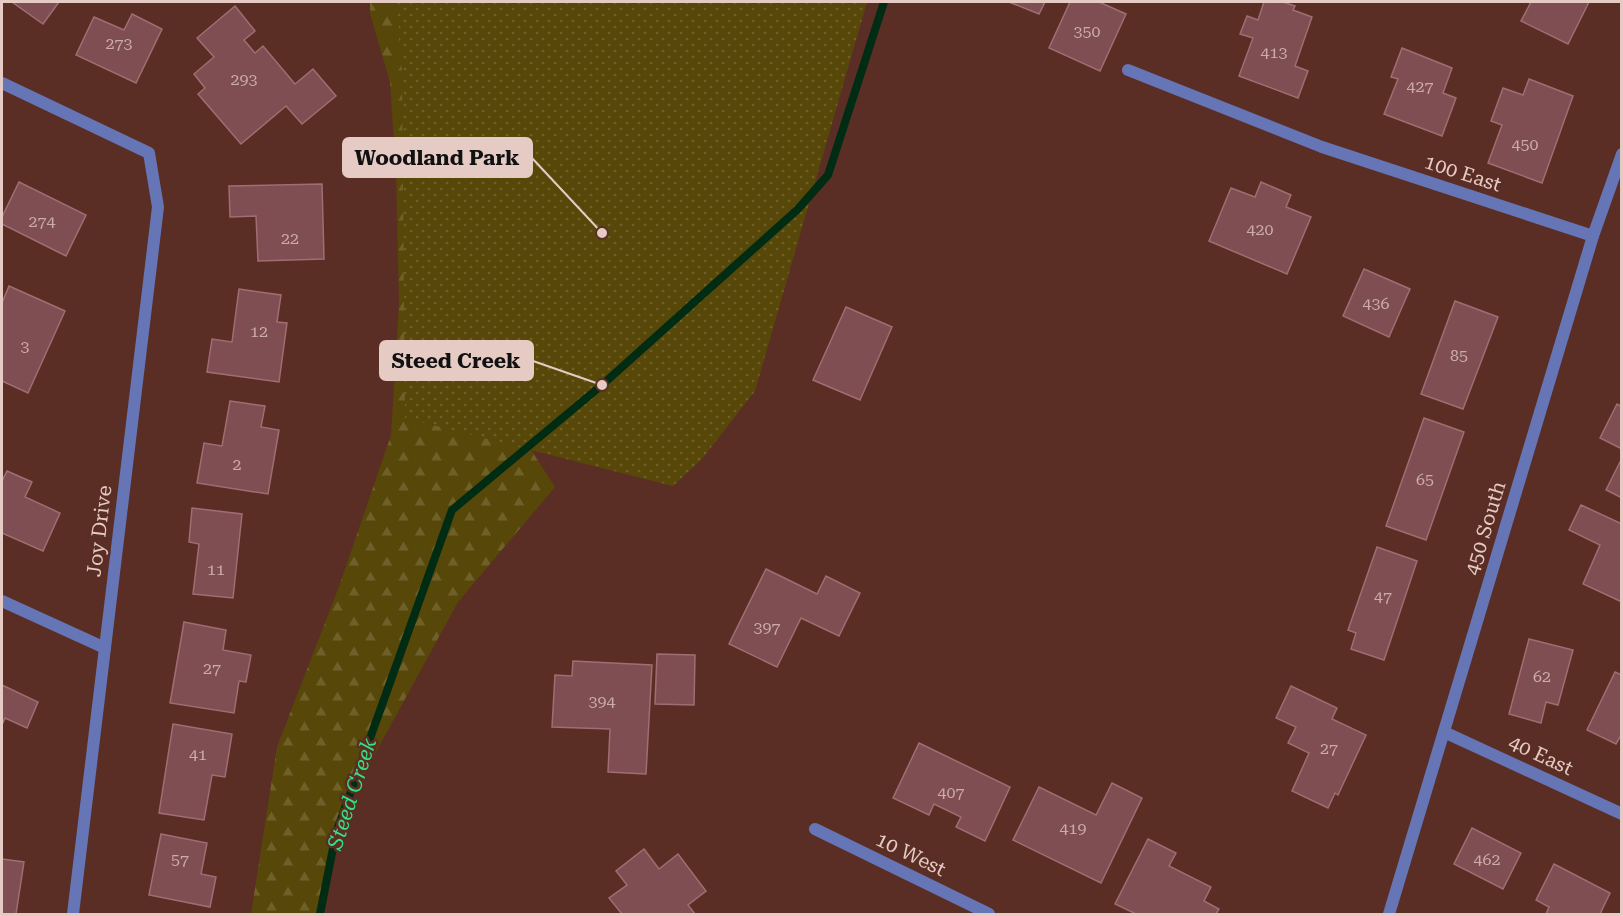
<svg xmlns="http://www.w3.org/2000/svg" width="1623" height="916" viewBox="0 0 1623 916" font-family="'Roboto Serif',serif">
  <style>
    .forest { fill: url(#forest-firs) }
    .park { fill: url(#park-dots) }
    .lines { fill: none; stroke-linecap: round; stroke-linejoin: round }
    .stream { stroke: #012c14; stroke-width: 8 }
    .building { fill: #7e4e52; stroke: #a06d72; stroke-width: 1.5 }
    .service { stroke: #6675b5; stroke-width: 12 }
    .minor { stroke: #6675b5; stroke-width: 12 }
    .labels { text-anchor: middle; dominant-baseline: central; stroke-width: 5; stroke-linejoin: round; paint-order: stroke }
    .number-label { font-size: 16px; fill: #ccaba8 }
    .street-label { font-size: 20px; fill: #e6cac4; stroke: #5a2e25 }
    .water-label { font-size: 21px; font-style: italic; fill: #33e382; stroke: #5a2e25 }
    .leader { fill: none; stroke: #e6cac4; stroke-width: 2 }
    .callout-dot { fill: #e6cac4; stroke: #5a2e25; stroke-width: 2 }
    .callout { fill: #e6cac4; stroke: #e6cac4; stroke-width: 2 }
    .callout-label { font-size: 21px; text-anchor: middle; font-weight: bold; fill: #111 }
  </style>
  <defs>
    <pattern id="forest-firs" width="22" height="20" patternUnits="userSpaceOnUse" patternTransform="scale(1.5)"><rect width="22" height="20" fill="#574708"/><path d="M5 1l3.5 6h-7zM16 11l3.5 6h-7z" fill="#6f602a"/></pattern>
    <pattern id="park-dots" width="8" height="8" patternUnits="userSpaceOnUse" patternTransform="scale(1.5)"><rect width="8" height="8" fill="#574708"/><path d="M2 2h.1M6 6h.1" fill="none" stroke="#6f602a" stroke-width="1.8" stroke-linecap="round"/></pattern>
  </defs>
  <rect width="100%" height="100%" fill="#5a2e25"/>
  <path class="forest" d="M 370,2 L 665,2 L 502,405 L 555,487 L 458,602 L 335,827 L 317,914 L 251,914 L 277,747 L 340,584 L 391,435 L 399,304 L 396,172 L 390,82 L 370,13 Z"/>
  <path class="park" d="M 397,2 L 867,2 L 755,391 L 702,459 L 673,486 L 405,418 L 402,74 Z"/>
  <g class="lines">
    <path class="stream" d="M 320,914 L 336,833 L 452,510 L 602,385 L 798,209 L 828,175 L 884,2"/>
  </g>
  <g class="building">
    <path d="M 12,2 L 59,2 L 43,24 Z"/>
    <path d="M 1009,2 L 1045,2 L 1039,14 Z"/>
    <path d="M 1070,2 L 1099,2 L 1126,14 L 1100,71 L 1049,48 Z"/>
    <path d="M 1264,2 L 1283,2 L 1295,6 L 1293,10 L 1312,17 L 1295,66 L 1308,71 L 1298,98 L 1239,76 L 1253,38 L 1240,34 L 1247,16 L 1258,20 Z"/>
    <path d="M 1531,2 L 1589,2 L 1568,44 L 1521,21 Z"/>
    <path d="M 235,6 L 255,31 L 244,40 L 255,53 L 263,46 L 295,84 L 313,69 L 336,96 L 302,124 L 286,106 L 241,144 L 198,94 L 205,88 L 194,74 L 214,57 L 197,38 Z"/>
    <path d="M 132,14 L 162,29 L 136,83 L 76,55 L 94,17 L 124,30 Z"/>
    <path d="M 1402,48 L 1452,68 L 1443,93 L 1456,98 L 1442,136 L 1384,114 L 1398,79 L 1391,77 Z"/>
    <path d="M 1529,79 L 1573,96 L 1542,183 L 1488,163 L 1502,125 L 1491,121 L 1503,88 L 1523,95 Z"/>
    <path d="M 19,182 L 86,215 L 66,256 L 2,224 L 2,217 Z"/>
    <path d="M 1261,182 L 1291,195 L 1286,207 L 1311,217 L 1287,274 L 1209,241 L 1231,188 L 1255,197 Z"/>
    <path d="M 322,184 L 324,259 L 258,261 L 256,216 L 230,217 L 229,186 Z"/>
    <path d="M 1364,269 L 1410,289 L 1389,337 L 1343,316 Z"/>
    <path d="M 9,286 L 65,311 L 28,393 L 2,381 L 2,303 Z"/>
    <path d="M 239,289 L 281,295 L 277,322 L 287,323 L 279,382 L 207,372 L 212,339 L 232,342 Z"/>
    <path d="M 1455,301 L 1498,317 L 1463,409 L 1421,394 Z"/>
    <path d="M 846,307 L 892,327 L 860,400 L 813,380 Z"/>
    <path d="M 230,401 L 265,406 L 261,427 L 279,430 L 268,494 L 197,483 L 204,443 L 222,446 Z"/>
    <path d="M 1617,404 L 1622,407 L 1622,449 L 1600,438 Z"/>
    <path d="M 1424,418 L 1464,432 L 1426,540 L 1386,526 Z"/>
    <path d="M 1622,458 L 1622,498 L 1606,490 Z"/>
    <path d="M 7,471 L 32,482 L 25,497 L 60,513 L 43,551 L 2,533 L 2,481 Z"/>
    <path d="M 1581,505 L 1622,524 L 1622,602 L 1583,584 L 1600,545 L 1569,530 Z"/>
    <path d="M 192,508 L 242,514 L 233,598 L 193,594 L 199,544 L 189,542 Z"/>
    <path d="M 1377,547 L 1417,561 L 1384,660 L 1351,649 L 1356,633 L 1348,630 Z"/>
    <path d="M 766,569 L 817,594 L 826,576 L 860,593 L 839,636 L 801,618 L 777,667 L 729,644 Z"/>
    <path d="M 184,622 L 226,630 L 223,650 L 251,655 L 246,682 L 239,681 L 234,713 L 170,703 Z"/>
    <path d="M 1529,639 L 1573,650 L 1558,705 L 1546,702 L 1541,723 L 1509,714 Z"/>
    <path d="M 657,654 L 695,655 L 694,705 L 655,704 Z"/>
    <path d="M 573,661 L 652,665 L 646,774 L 608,772 L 610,729 L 552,727 L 555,675 L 572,676 Z"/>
    <path d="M 1615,672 L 1622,675 L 1622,733 L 1616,744 L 1587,730 Z"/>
    <path d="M 2,685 L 38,702 L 27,728 L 5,718 L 2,725 Z"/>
    <path d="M 1291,686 L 1337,708 L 1332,719 L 1366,735 L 1338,795 L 1335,793 L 1328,808 L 1292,791 L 1309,753 L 1288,743 L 1296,727 L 1276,718 Z"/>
    <path d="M 173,724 L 232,734 L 225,777 L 212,775 L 204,820 L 159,813 Z"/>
    <path d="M 919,743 L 1010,787 L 985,841 L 956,827 L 961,817 L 934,804 L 929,815 L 893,798 Z"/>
    <path d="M 1112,783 L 1142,798 L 1101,883 L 1013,840 L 1039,787 L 1096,815 Z"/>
    <path d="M 1472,828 L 1521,853 L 1503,889 L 1454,864 Z"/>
    <path d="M 161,834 L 207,843 L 201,874 L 216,877 L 210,907 L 149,895 Z"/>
    <path d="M 1148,839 L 1176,853 L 1169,866 L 1211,887 L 1204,901 L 1219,909 L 1216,914 L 1136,914 L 1115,904 Z"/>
    <path d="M 644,849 L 659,869 L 678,854 L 706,891 L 688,905 L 695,914 L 622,914 L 609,898 L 627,885 L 616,871 Z"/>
    <path d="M 2,859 L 24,862 L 16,914 L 2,914 Z"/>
    <path d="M 1554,864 L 1610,893 L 1600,914 L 1546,914 L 1549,907 L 1536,900 Z"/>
  </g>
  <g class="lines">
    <path class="service" d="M 1128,70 L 1322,147"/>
    <g class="minor">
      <path d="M 2,83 L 149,153 L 158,207 L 73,914"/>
      <path d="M 1322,147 L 1593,236"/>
      <path d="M 2,601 L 105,648"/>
      <path d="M 1444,732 L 1622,814"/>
      <path d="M 815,829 L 989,914"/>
      <path d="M 1389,914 L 1593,236 L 1622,154"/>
    </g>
  </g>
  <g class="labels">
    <g class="number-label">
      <text x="1087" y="31">350</text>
      <text x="119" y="43">273</text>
      <text x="1274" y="52">413</text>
      <text x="244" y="79">293</text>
      <text x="1420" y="86">427</text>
      <text x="1525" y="144">450</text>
      <text x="42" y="221">274</text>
      <text x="1260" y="229">420</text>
      <text x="290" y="238">22</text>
      <text x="1376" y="303">436</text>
      <text x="259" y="331">12</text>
      <text x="25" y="346">3</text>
      <text x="1459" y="355">85</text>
      <text x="237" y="464">2</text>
      <text x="1425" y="479">65</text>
      <text x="216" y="569">11</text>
      <text x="1383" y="596">47</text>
      <text x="767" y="627">397</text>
      <text x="212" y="668">27</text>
      <text x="1542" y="676">62</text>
      <text x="602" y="701">394</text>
      <text x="1329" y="748">27</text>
      <text x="198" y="754">41</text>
      <text x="951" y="792">407</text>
      <text x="1073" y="828">419</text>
      <text x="180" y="859">57</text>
      <text x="1487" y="859">462</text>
    </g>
    <g class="street-label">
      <text transform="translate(1463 173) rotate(18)">100 East</text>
      <text transform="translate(1485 528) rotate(-73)">450 South</text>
      <text transform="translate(99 531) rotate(-83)">Joy Drive</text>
      <text transform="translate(1541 755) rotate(25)">40 East</text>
      <text transform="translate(911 854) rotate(26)">10 West</text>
    </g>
    <g class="water-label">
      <text transform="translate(352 794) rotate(-72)">Steed Creek</text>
    </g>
  </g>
  <path class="leader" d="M602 233L532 158M602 385L533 361"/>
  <g class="callout-dot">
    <circle cx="602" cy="233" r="6"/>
    <circle cx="602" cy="385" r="6"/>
  </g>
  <g class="callout">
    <rect x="343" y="138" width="189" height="39" rx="6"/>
    <rect x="380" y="341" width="153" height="39" rx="6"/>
  </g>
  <g class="callout-label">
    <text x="437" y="165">Woodland Park</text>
    <text x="456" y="368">Steed Creek</text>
  </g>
  <rect width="1623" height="916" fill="none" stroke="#e6cac4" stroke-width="6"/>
</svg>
